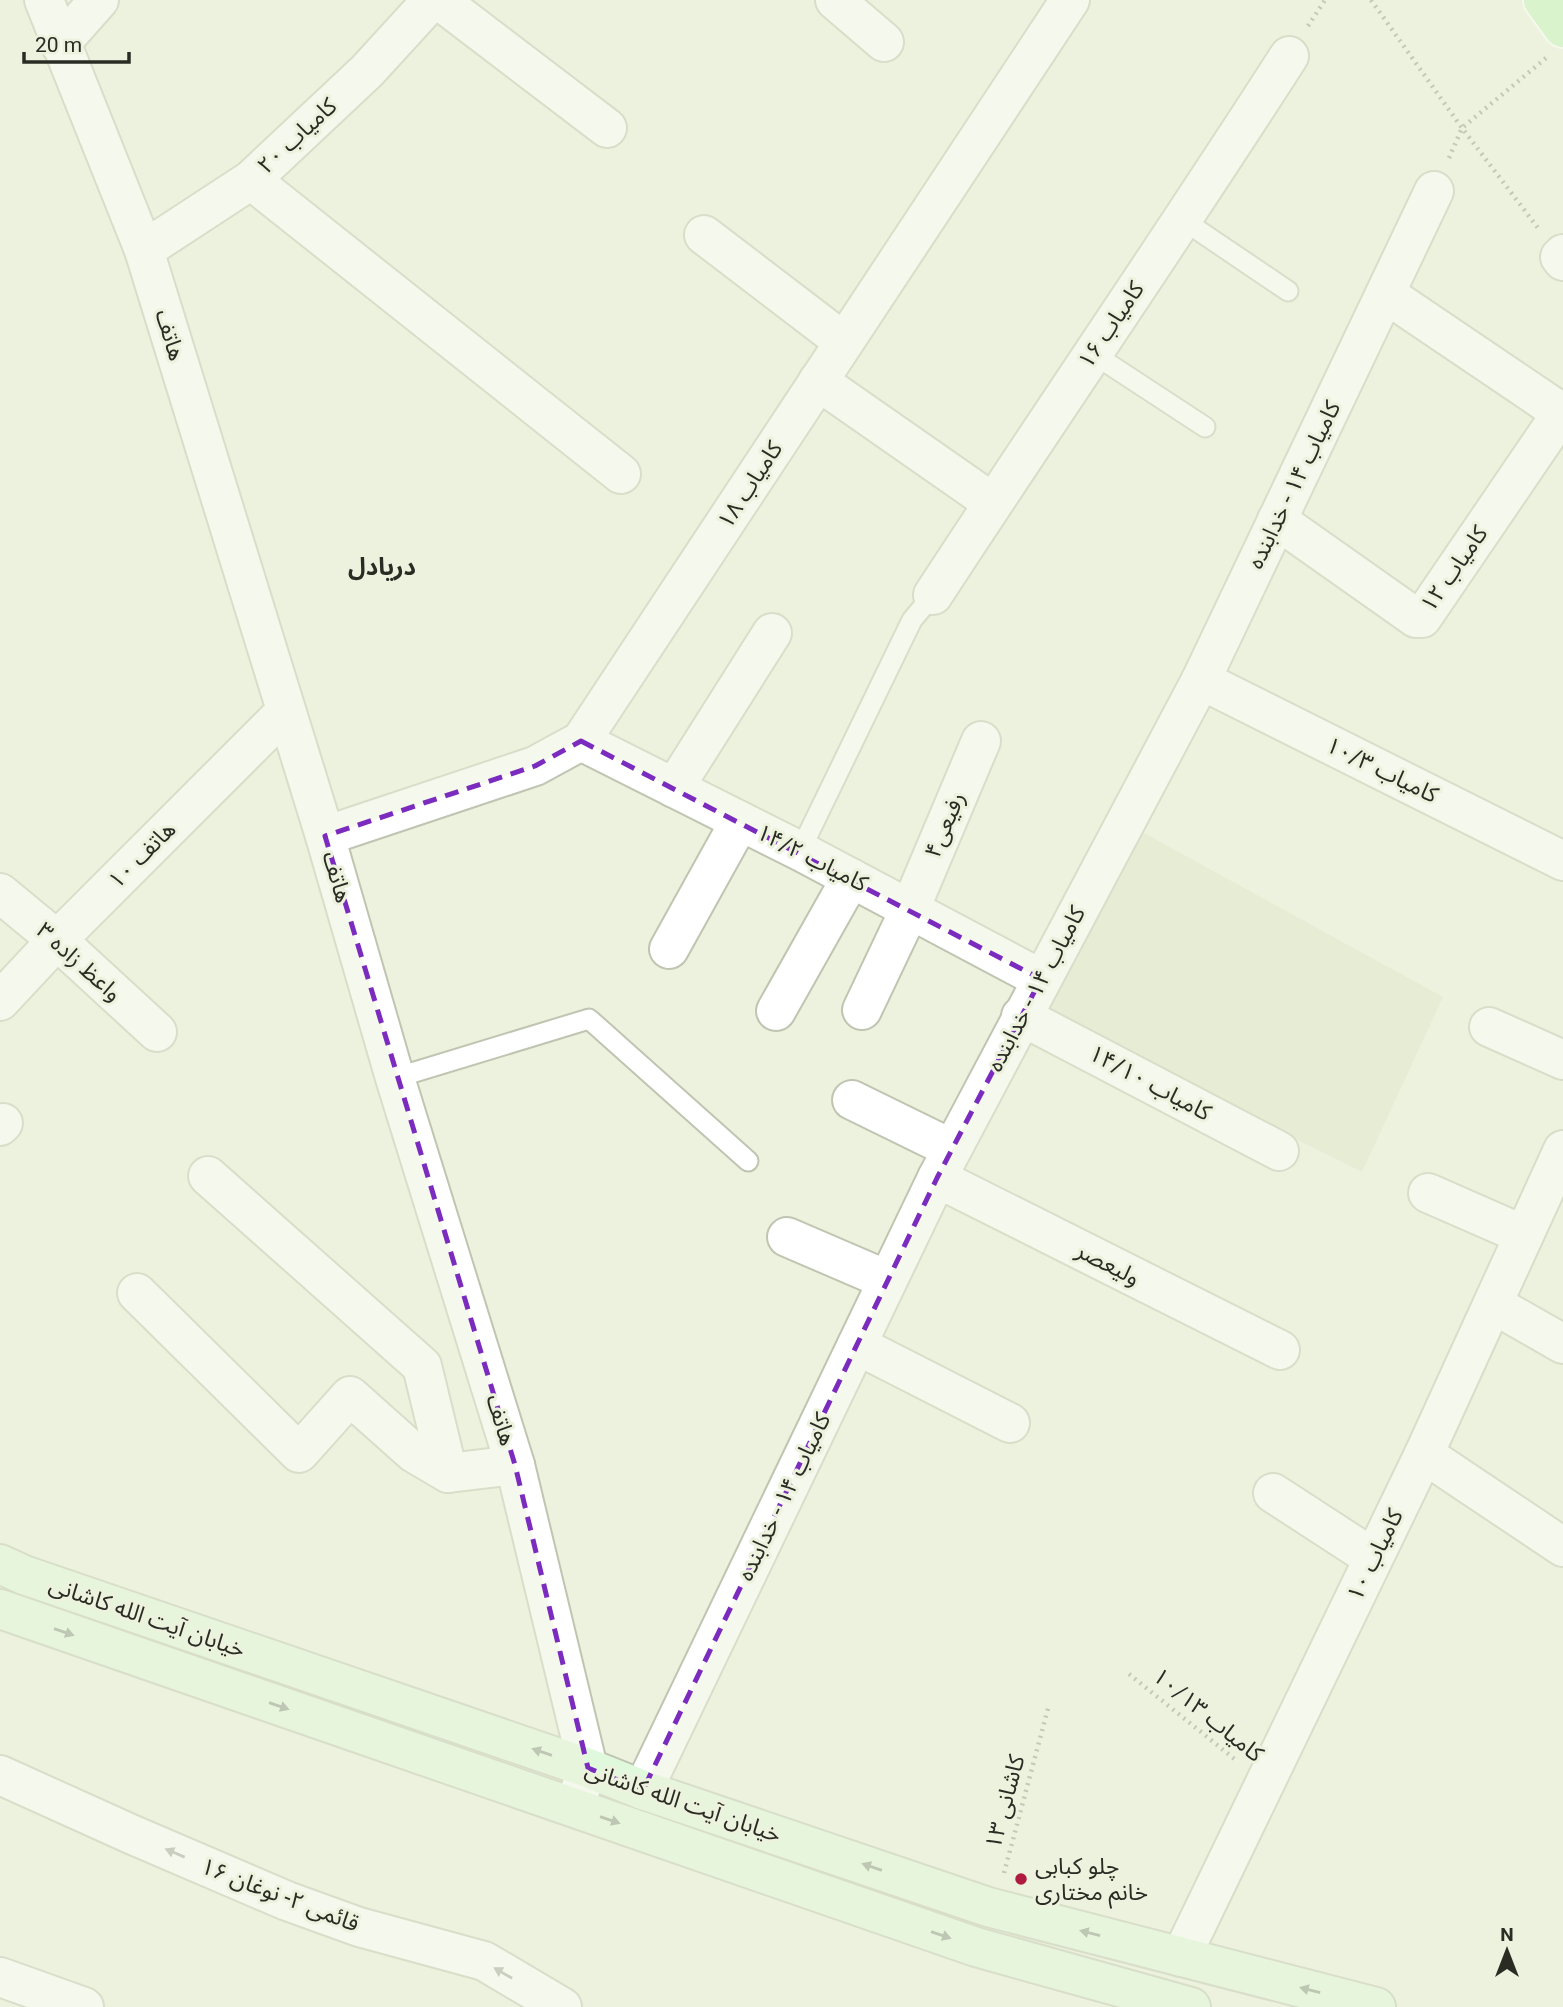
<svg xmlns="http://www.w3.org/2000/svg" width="1563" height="2007" viewBox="0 0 1563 2007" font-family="Roboto,'Noto Sans Arabic',sans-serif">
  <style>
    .built { fill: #dee6ca }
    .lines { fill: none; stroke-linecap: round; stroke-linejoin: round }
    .service-casing { stroke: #bfc5b1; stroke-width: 23 }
    .minor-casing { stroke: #bfc5b1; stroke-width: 42 }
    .tertiary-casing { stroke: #bfc5b1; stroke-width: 42 }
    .secondary-casing { stroke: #bfc5b1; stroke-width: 42 }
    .primary-casing { stroke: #fff; stroke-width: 42 }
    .path { stroke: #939788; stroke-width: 4.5; stroke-dasharray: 2 5; stroke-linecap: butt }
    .service { stroke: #fff; stroke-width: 19 }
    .minor { stroke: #fff; stroke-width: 38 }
    .tertiary { stroke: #fff; stroke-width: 38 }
    .secondary { stroke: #e0f9dc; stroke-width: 38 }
    .primary { stroke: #c1f4ba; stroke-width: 38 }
    .oneway { fill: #859280 }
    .oneway2 { fill: #9fa09c }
    .marked { fill: none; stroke: #7b2cbf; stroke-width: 5; stroke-dasharray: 14 9; stroke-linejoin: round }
    .poi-dot { fill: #af1b3f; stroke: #ecf2dd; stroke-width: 2.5 }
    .labels { text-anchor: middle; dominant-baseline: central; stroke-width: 6; stroke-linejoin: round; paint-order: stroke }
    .street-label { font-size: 23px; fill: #2a2c24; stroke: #ecf2dd }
    .poi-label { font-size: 23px; fill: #2a2c24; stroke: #ecf2dd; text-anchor: start }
    .neighbourhood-label { font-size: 24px; font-weight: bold; fill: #2a2c24; stroke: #ecf2dd }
  </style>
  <rect width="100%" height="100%" fill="#ecf2dd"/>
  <path class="built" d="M 1133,827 L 1443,997 L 1362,1172 L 1208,1096 L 1039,1007 Z"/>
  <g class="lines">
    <g class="service-casing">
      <g id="service">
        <path d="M 1183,220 L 1288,291"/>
        <path d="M 1092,353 L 1205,427"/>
        <path d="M 800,851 L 912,620 L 933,595"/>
        <path d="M 395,1078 L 589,1019 L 748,1161"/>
      </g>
    </g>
    <g class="minor-casing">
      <g id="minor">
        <path d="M 439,0 L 607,128"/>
        <path d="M 835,0 L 884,42"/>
        <path d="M 60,44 L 99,0"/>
        <path d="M 251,180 L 621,474"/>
        <path d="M 704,235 L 844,342"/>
        <path d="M 144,250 L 251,180 L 367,71 L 432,0"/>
        <path d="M 1563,254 L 1560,257 L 1563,261"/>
        <path d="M 1386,294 L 1562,413"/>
        <path d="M 818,381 L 993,503"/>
        <path d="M 1277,520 L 1416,618 L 1422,618 L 1563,411"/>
        <path d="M 933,595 C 1051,414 1173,237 1289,56"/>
        <path d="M 1201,680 L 1563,861"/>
        <path d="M 581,741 L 800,851 L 1041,979"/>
        <path d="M 674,788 L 772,633"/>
        <path d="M 325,836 L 535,766 L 581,741 L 1070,0"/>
        <path d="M 0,893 L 57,940 L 157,1032"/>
        <path d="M 669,949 L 740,821"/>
        <path d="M 0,1001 L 57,940 L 286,711"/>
        <path d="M 862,1010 L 910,909 L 981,741"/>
        <path d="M 776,1011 L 851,878"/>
        <path d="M 1021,1016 L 1279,1151"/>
        <path d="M 1489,1027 L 1563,1060"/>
        <path d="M 852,1100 L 952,1149"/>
        <path d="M 0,1126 L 3,1123"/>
        <path d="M 208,1176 L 422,1366 L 448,1473"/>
        <path d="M 937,1178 L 1280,1350"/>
        <path d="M 1428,1193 L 1524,1235"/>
        <path d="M 787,1237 L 887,1280"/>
        <path d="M 137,1293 L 299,1453 L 350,1396 L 414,1453 L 448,1473 L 515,1465"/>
        <path d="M 1493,1304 L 1563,1344"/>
        <path d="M 857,1345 L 1010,1423"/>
        <path d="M 1424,1454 L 1563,1547"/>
        <path d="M 1273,1493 L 1373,1558"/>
        <path d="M 0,1775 L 133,1835 L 287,1901 L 359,1927 L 484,1961 L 562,2007"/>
        <path d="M 643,1790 L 937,1178 L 1201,680 L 1434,191"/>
        <path d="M 1181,1957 L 1424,1454 L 1563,1150"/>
        <path d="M 0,1977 L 84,2007"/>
      </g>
    </g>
    <g class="tertiary-casing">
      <path id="tertiary" d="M 44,0 L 144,250 L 325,836 L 395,1078 L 515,1465 L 588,1768 L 574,1807"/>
    </g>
    <g class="secondary-casing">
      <g id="secondary">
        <path d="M 0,1564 L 24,1575 L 588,1768 L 643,1790 L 988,1907 L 1376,2007"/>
        <path d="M 0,1609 L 976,1947 L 1191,2007"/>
      </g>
    </g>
    <g class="primary-casing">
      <path id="primary" d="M 1543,0 L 1563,28"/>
    </g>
    <g class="path">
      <path d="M 1371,0 L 1462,128 L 1538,228"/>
      <path d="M 1308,26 L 1325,0"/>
      <path d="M 1449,158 L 1462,128 L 1546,58"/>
      <path d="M 1129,1674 L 1237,1761"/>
      <path d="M 1004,1873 L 1049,1705"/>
    </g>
    <use href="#service" class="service"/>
    <use href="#minor" class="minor"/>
    <use href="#tertiary" class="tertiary"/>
    <use href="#secondary" class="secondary"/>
    <use href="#primary" class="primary"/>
  </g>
  <defs><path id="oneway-solid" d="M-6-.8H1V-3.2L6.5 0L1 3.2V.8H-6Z" transform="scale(1.75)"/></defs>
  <g class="oneway">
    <use href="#oneway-solid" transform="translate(64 1632) rotate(19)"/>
    <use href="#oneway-solid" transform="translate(279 1706) rotate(19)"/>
    <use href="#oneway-solid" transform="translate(542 1752) rotate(-161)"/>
    <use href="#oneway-solid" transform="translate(610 1820) rotate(19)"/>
    <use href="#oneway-solid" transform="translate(872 1867) rotate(-161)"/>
    <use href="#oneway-solid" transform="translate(1090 1933) rotate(-166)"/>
    <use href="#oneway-solid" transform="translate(941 1935) rotate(19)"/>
    <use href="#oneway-solid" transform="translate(1310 1990) rotate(-166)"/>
  </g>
  <g class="oneway2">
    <use href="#oneway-solid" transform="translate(175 1853) rotate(-157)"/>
    <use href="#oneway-solid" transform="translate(503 1973) rotate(-150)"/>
  </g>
  <path d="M0 0H1563V2007H0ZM 581,741 L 1041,979 L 937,1178 L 643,1790 L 588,1768 L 515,1465 L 325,836 L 535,766 Z" fill="#ecf2dd" fill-opacity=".55" fill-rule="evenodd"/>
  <path class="marked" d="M 581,741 L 1041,979 L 937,1178 L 643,1790 L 588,1768 L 515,1465 L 325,836 L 535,766 Z"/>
  <circle class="poi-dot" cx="1021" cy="1879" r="7"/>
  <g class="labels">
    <g class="street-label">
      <text transform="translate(297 136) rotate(-43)">کامیاب ۲۰</text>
      <text transform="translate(1111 325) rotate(-56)">کامیاب ۱۶</text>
      <text transform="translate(170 335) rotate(73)">هاتف</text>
      <text transform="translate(750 485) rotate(-57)">کامیاب ۱۸</text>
      <text transform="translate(1294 485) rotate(-64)">کامیاب ۱۴ - خدابنده</text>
      <text transform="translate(1454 569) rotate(-55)">کامیاب ۱۲</text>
      <text transform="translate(1382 770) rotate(26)">کامیاب ۱۰/۳</text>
      <text transform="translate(945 825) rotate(-67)">رفیعی۴</text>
      <text transform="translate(142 855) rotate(-45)">هاتف ۱۰</text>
      <text transform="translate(812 858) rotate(27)">کامیاب ۱۴/۲</text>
      <text transform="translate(337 877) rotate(74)">هاتف</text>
      <text transform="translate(79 962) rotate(42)">واعظ زاده ۳</text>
      <text transform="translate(1036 989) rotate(-62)">کامیاب ۱۴ - خدابنده</text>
      <text transform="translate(1150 1083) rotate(28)">کامیاب ۱۴/۱۰</text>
      <text transform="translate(1108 1264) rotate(27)">ولیعصر</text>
      <text transform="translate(501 1420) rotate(73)">هاتف</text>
      <text transform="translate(784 1497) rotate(-64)">کامیاب ۱۴ - خدابنده</text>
      <text transform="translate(1375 1555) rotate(-64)">کامیاب ۱۰</text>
      <text transform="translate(147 1617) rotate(19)">خیابان آیت الله کاشانی</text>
      <text transform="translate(1208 1715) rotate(39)">کامیاب ۱۰/۱۳</text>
      <text transform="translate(683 1802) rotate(19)">خیابان آیت الله کاشانی</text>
      <text transform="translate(1005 1802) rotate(-75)">کاشانی ۱۳</text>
      <text transform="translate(280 1895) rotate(21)">قائمی ۲- نوغان ۱۶</text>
    </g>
    <g class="poi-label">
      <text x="1035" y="1866">چلو کبابی<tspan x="1035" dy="26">خانم مختاری</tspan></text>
    </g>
    <g class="neighbourhood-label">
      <text x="382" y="567">دریادل</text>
    </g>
  </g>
  <g transform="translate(1507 1951)" stroke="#ecf2dd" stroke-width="5" paint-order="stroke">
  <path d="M0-5L12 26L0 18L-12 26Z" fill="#2a2c24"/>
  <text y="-10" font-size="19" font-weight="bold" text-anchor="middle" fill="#2a2c24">N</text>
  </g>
  <path d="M24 52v10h105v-10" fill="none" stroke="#2a2c24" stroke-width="3.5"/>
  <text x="35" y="52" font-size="21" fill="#2a2c24" stroke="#ecf2dd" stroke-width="5" paint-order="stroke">20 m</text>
</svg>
